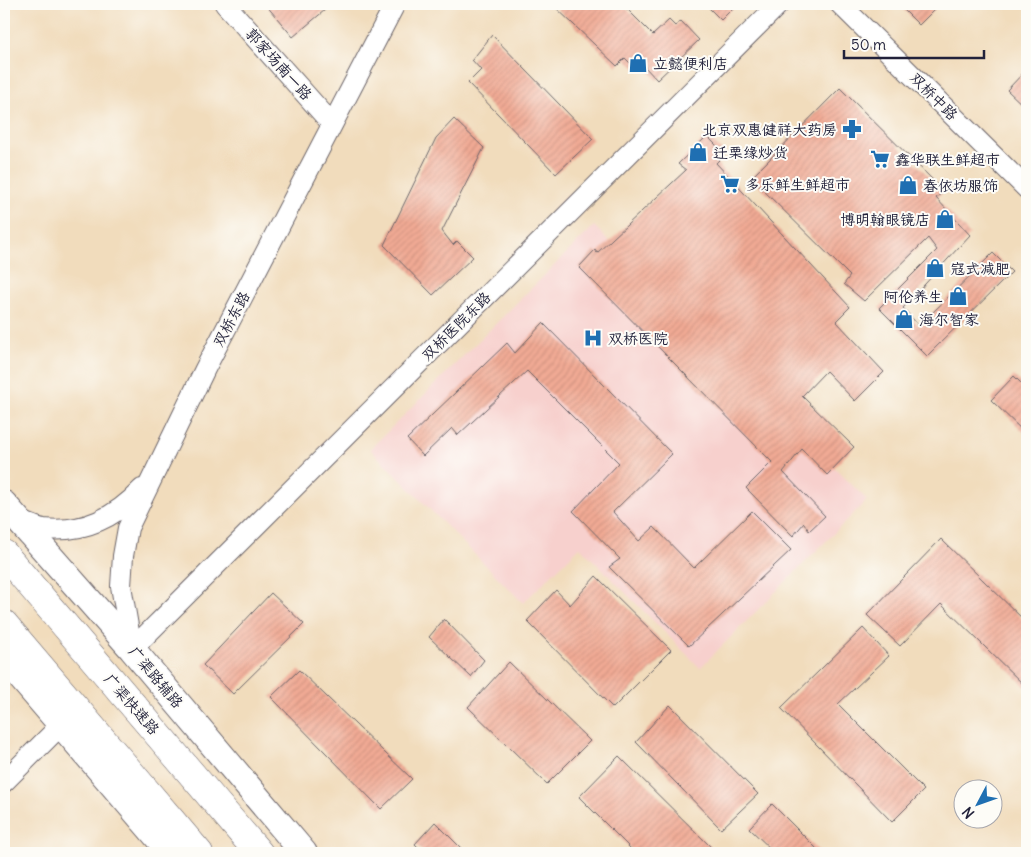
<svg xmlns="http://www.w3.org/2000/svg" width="1031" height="857" viewBox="0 0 1031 857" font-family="Delius,'LXGW WenKai TC',sans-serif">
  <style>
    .built { fill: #f7d0cd }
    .building { fill: url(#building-hatch) }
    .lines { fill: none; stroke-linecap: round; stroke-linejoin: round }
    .minor-casing { stroke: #6a6368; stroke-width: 22 }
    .major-casing { stroke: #6a6368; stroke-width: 28 }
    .highway-casing { stroke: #6a6368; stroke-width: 29 }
    .minor { stroke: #fff; stroke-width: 20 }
    .major { stroke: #fff; stroke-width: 26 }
    .highway { stroke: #fff; stroke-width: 28 }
    .labels { text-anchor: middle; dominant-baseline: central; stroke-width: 4; stroke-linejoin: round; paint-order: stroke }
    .poi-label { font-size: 15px; fill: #22223b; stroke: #fdfcf7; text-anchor: start }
    .street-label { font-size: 15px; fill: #22223b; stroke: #fdfcf7 }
  </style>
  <defs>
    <pattern id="building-hatch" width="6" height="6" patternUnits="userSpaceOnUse" patternTransform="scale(1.25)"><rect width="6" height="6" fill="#f1aa94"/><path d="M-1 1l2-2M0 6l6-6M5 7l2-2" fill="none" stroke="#ce9280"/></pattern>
  </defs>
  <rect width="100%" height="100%" fill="#fdfcf7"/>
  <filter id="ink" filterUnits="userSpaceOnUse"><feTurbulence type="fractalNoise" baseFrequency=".02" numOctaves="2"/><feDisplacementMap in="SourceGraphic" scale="10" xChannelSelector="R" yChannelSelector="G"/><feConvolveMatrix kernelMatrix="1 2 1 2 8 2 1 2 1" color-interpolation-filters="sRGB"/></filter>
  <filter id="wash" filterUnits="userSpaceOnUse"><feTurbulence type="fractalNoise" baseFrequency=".0096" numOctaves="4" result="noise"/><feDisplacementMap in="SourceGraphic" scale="20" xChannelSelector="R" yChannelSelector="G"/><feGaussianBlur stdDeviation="1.12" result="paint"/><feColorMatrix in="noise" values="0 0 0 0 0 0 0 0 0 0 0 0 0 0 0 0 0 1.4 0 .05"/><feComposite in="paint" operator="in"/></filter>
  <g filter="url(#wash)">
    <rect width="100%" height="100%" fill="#f1dcbc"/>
    <path class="built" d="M 594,226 L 867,500 L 700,668 L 580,547 L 523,603 L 370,449 Z"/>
    <g id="blocks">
      <g class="building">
        <path d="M 265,4 L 320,4 L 325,10 L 293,37 Z"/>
        <path d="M 552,4 L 622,4 L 653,35 L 669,20 L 675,26 L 681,21 L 699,40 L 657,80 L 644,66 L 638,71 L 625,58 L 617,66 Z"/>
        <path d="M 705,4 L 737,4 L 721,20 Z"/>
        <path d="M 898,4 L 940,4 L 919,25 Z"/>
        <path d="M 492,35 L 593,139 L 556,174 L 468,83 L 481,70 L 472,60 Z"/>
        <path d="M 1027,69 L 1027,109 L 1007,90 Z"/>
        <path d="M 840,88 L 944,191 L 936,198 L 970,235 L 903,308 L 919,326 L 993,253 L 1012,272 L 927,356 L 879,308 L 937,250 L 928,238 L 864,301 L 844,284 L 850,276 L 751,178 Z"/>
        <path d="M 454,119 L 484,148 L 442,231 L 453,245 L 457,241 L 473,257 L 433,295 L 384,245 L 436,138 Z"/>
        <path d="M 707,136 L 725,154 L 716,163 L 850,307 L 836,321 L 884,372 L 855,401 L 826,371 L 802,396 L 854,447 L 827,475 L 802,449 L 783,472 L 825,516 L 809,531 L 804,523 L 793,536 L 746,488 L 772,462 L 579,267 L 595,250 L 597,253 L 686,170 L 678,164 Z"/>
        <path d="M 543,323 L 672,454 L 613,512 L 639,541 L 654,527 L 694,568 L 752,511 L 791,550 L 689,646 L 609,567 L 620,559 L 573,511 L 619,463 L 527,371 L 458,435 L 452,428 L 423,456 L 407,439 L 507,343 L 515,353 Z"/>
        <path d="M 1014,376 L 1027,389 L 1027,435 L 991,400 Z"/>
        <path d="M 941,539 L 1027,623 L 1027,688 L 941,604 L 900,646 L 867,615 Z"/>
        <path d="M 596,576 L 671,650 L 613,708 L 527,621 L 556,590 L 570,605 Z"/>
        <path d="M 271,593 L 304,624 L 233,694 L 203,665 Z"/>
        <path d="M 444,619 L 484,660 L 471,677 L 429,637 Z"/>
        <path d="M 863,628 L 889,656 L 838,704 L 924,790 L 892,822 L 781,708 Z"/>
        <path d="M 509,662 L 590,741 L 547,784 L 468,707 Z"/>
        <path d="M 299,670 L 412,779 L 381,809 L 271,697 Z"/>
        <path d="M 670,705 L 758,794 L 721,829 L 636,742 Z"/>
        <path d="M 619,756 L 717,853 L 635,853 L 579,797 Z"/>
        <path d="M 772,804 L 821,853 L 775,853 L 749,828 Z"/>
        <path d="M 435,822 L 466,853 L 424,853 L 415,844 Z"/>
      </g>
    </g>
  </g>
  <g filter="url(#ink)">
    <use href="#blocks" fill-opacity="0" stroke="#6a6368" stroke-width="1"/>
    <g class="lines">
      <g class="minor-casing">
        <g id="minor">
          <path d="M 225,4 L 332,124"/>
          <path d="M 840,4 L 1027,189"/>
          <path d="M 18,520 C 27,523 36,528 44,529 C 84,533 115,518 142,489"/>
          <path d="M 132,649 L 779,4"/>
          <path d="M 132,649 L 121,586 L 123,556 L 128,528 L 205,369 L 395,4"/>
          <path d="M 4,782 L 61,725"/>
        </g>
      </g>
      <g class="major-casing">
        <g id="major">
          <path d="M 4,504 L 132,649 L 304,853"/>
          <path d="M 4,658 L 171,853"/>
        </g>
      </g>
      <g class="highway-casing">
        <g id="highway">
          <path d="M 4,554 L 259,853"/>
          <path d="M 4,624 L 199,853"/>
        </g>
      </g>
      <use href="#minor" class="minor"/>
      <use href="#major" class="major"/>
      <use href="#highway" class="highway"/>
    </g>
  </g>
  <defs>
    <g id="shop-bare" transform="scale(1.5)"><path d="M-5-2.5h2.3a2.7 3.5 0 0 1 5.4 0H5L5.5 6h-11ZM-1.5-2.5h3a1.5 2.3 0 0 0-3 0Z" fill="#1f6fb2" stroke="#fdfcf7" stroke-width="2.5" paint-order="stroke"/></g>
    <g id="pharmacy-bare" transform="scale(1.5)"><path d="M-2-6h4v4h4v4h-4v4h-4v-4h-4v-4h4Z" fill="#1f6fb2" stroke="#fdfcf7" stroke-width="2.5" paint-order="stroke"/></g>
    <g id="supermarket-bare" transform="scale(1.5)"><path d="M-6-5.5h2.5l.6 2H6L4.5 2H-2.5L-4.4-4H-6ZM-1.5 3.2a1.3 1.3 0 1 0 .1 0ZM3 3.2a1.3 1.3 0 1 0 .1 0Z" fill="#1f6fb2" stroke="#fdfcf7" stroke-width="2.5" paint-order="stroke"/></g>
    <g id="hospital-bare" transform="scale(1.5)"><path d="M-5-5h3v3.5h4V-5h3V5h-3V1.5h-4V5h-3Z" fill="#1f6fb2" stroke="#fdfcf7" stroke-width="2.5" paint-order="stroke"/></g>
  </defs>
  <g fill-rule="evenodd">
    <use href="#shop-bare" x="638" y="63"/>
    <use href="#pharmacy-bare" x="852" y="129"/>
    <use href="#shop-bare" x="698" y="152"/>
    <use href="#supermarket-bare" x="880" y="159"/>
    <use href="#supermarket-bare" x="730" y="184"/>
    <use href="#shop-bare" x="908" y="185"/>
    <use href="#shop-bare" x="945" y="219"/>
    <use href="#shop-bare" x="935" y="268"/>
    <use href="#shop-bare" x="958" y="296"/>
    <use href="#shop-bare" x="904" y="319"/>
    <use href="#hospital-bare" x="593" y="338"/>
  </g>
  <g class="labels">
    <g class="poi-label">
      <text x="653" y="63">立懿便利店</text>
      <text x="837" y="129" text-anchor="end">北京双惠健祥大药房</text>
      <text x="713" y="152">迁栗缘炒货</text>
      <text x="895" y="159">鑫华联生鲜超市</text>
      <text x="745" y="184">多乐鲜生鲜超市</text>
      <text x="923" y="185">春依坊服饰</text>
      <text x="930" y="219" text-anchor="end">博明翰眼镜店</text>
      <text x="950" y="268">寇式减肥</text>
      <text x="943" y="296" text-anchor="end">阿伦养生</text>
      <text x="919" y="319">海尔智家</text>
      <text x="608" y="338">双桥医院</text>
    </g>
    <g class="street-label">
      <text transform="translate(279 64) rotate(48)">郭家场南一路</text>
      <text transform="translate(934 96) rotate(45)">双桥中路</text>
      <text transform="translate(231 319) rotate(-62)">双桥东路</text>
      <text transform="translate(456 326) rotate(-45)">双桥医院东路</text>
      <text transform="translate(156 677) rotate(50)">广渠路辅路</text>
      <text transform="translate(132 704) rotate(49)">广渠快速路</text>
    </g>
  </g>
  <rect width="1031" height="857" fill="none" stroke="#fdfcf7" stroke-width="20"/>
  <g transform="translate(978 804) rotate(229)"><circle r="24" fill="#fdfcf7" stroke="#a5a5ac"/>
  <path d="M0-4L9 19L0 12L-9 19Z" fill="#1f6fb2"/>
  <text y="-8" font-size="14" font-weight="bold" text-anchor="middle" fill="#22223b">N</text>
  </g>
  <path d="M844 50v8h140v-8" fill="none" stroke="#22223b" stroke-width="2.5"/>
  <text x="851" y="50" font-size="15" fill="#22223b" stroke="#fdfcf7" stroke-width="4" paint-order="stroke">50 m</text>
</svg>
